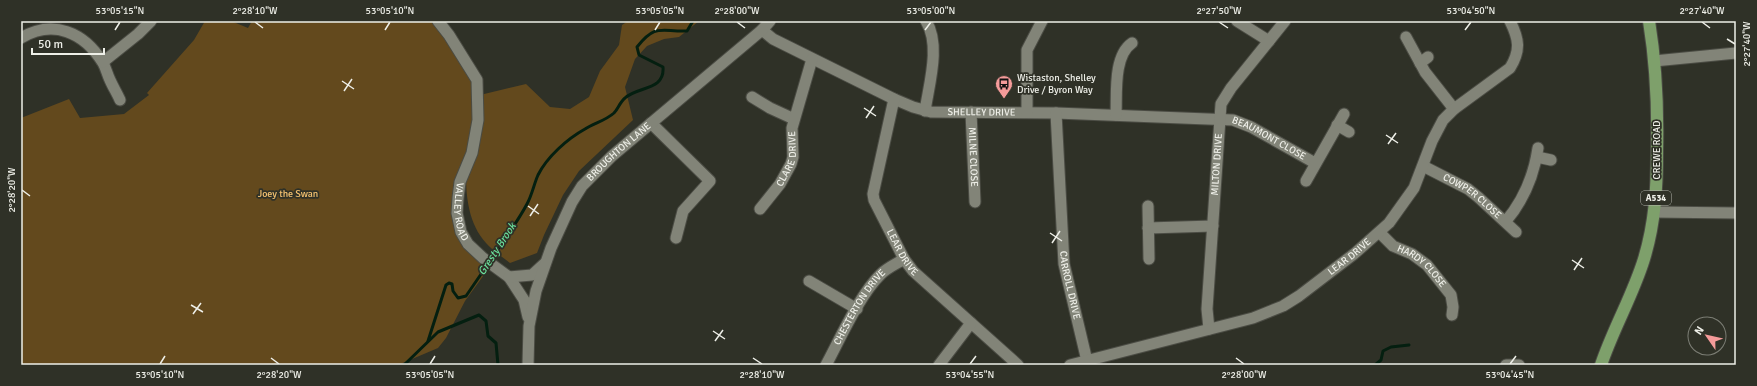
<svg xmlns="http://www.w3.org/2000/svg" width="1757" height="386" viewBox="0 0 1757 386" font-family="Signika,sans-serif">
  <style>
    .green { fill: #63491d }
    .lines { fill: none; stroke-linecap: round; stroke-linejoin: round }
    .stream { stroke: #041f10; stroke-width: 3 }
    .minor-casing { stroke: #4b4c44; stroke-width: 13 }
    .major-casing { stroke: #4b4c44; stroke-width: 14 }
    .minor { stroke: #828478; stroke-width: 11 }
    .major { stroke: #7ea06b; stroke-width: 12 }
    .ticks { fill: none; stroke: #eeefe8; stroke-width: 1.5 }
    .labels { text-anchor: middle; dominant-baseline: central; stroke-width: 3.5; stroke-linejoin: round; paint-order: stroke }
    .shield { fill: #2f3127; stroke: #b5b6ae; stroke-width: 1 }
    .shield-label { font-size: 9px; font-weight: bold; fill: #eeefe8 }
    .poi-label { font-size: 10px; fill: #eeefe8; stroke: #2f3127; text-anchor: start }
    .street-label { font-size: 10px; fill: #eeefe8; stroke: #2f3127 }
    .park-label { font-size: 10px; fill: #f6c370; stroke: #2f3127 }
    .water-label { font-size: 11px; font-style: italic; fill: #6adf9b; stroke: #2f3127 }
    .neatline { fill: none; stroke: #eeefe8; stroke-width: 1.5 }
    .ticks-label { font-size: 10px; text-anchor: middle; fill: #eeefe8 }
  </style>
  <rect width="100%" height="100%" fill="#2f3127"/>
  <path class="green" d="M 205,21 L 231,21 L 248,28 L 252,21 L 438,21 L 480,95 L 526,84 L 550,107 L 570,109 L 589,97 L 600,71 L 619,45 L 622,25 L 628,21 L 699,21 L 679,37 L 664,39 L 647,46 L 635,59 L 625,87 L 633,120 L 579,171 L 563,195 L 544,235 L 537,253 L 510,263 C 502,257 492,250 486,243 C 469,224 466,198 466,175 L 464,173 L 461,232 L 489,268 L 465,301 L 446,338 L 438,348 L 398,365 L 21,365 L 21,118 L 69,99 L 80,118 L 124,114 L 149,95 L 147,93 L 194,40 Z"/>
  <g class="lines">
    <g class="stream">
      <path d="M 491,260 C 503,241 517,223 527,204 C 532,195 534,184 538,175 C 547,157 567,139 585,129 C 594,123 605,121 614,113 C 618,109 620,102 625,98 C 638,86 665,91 663,67 L 639,55 L 637,47 C 656,23 661,32 687,31 L 693,21"/>
      <path d="M 428,341 L 446,285 L 449,283 L 452,284 L 453,291 L 458,298 L 466,296 L 488,264"/>
      <path d="M 404,365 L 438,332 L 479,315 L 486,321 L 488,336 L 496,343 L 498,365"/>
      <path d="M 1375,365 L 1381,360 L 1383,351 L 1391,347 L 1409,345"/>
    </g>
    <g class="minor-casing">
      <g id="minor">
        <path id="s1" d="M 438,21 L 449,35 L 477,80 L 478,120 L 472,153 L 460,182 L 458,198 L 457,213 L 461,232 L 468,244 L 483,258 L 509,277 L 524,300 L 528,317"/>
        <path d="M 1237,21 L 1269,41"/>
        <path id="s2" d="M 762,30 L 773,39 L 894,99 L 913,107 L 931,112 L 1056,113 L 1233,120 L 1251,127 L 1315,163"/>
        <path d="M 1406,37 L 1425,72 L 1454,109"/>
        <path d="M 21,38 C 53,19 84,32 103,63 C 106,68 107,74 110,80 C 113,87 117,93 120,100"/>
        <path d="M 1654,61 L 1736,53"/>
        <path d="M 103,62 L 138,34 L 151,21"/>
        <path d="M 1420,63 L 1428,57"/>
        <path d="M 752,97 L 770,108 L 794,119"/>
        <path id="s3" d="M 894,99 L 873,194 L 874,200 L 904,259 L 913,271 L 1018,365"/>
        <path d="M 925,111 C 929,84 941,45 926,21"/>
        <path id="s4" d="M 971,112 L 975,202"/>
        <path d="M 1027,112 L 1027,50 L 1042,21"/>
        <path id="s5" d="M 1056,113 L 1064,264 L 1087,361"/>
        <path d="M 1116,115 C 1117,94 1113,56 1132,43"/>
        <path d="M 651,123 L 710,181 L 683,211 L 676,238"/>
        <path d="M 1337,125 L 1349,132"/>
        <path d="M 1537,157 L 1551,160"/>
        <path id="s6" d="M 1423,166 L 1468,189 L 1478,197 L 1516,232"/>
        <path d="M 1306,181 L 1344,114"/>
        <path d="M 1148,206 L 1149,259"/>
        <path id="s7" d="M 760,209 L 780,184 L 791,164 L 793,157 L 792,128 L 812,59"/>
        <path d="M 1654,212 L 1736,213"/>
        <path d="M 1506,221 C 1523,201 1534,175 1538,148"/>
        <path d="M 1148,228 L 1213,226"/>
        <path id="s8" d="M 1380,233 L 1393,246 L 1412,254 L 1427,265 L 1451,295 L 1453,307 L 1452,315"/>
        <path d="M 509,277 L 532,275 L 544,264"/>
        <path d="M 809,281 L 857,309"/>
        <path id="s9" d="M 1209,329 L 1207,309 L 1221,104 L 1231,88 L 1285,21"/>
        <path id="s10" d="M 528,365 L 529,326 L 536,291 L 551,248 L 572,202 L 582,186 L 612,156 L 762,30 L 770,21"/>
        <path id="s11" d="M 826,365 C 840,339 860,294 881,274 C 887,268 896,264 904,259"/>
        <path d="M 939,365 L 971,323"/>
        <path id="s12" d="M 1070,365 L 1253,318 L 1283,306 L 1299,296 L 1354,254 L 1389,223 L 1414,188 L 1432,141 L 1443,120 L 1454,109 L 1510,68 C 1521,50 1519,39 1510,21"/>
        <path d="M 1506,365 L 1519,365"/>
      </g>
    </g>
    <g class="major-casing">
      <path id="major" d="M 1601,365 C 1613,329 1633,295 1644,259 C 1655,223 1657,188 1657,151 C 1658,107 1656,64 1649,21"/>
    </g>
    <use href="#minor" class="minor"/>
    <use href="#major" class="major"/>
  </g>
  <path class="ticks" d="M 255,22 L 263,28M 737,22 L 745,28M 1219,22 L 1228,28M 1702,22 L 1710,28M 115,30 L 120,22M 385,30 L 390,22M 655,30 L 660,22M 925,30 L 931,22M 1465,30 L 1471,22M 1727,39 L 1735,44M 342,81 L 354,89M 344,91 L 352,79M 864,108 L 876,116M 866,118 L 874,106M 1386,135 L 1398,143M 1388,144 L 1396,133M 22,190 L 30,196M 528,206 L 539,214M 530,216 L 538,204M 1050,233 L 1062,241M 1052,243 L 1060,231M 1572,260 L 1584,268M 1574,270 L 1582,258M 191,305 L 203,312M 193,314 L 201,303M 713,331 L 725,339M 715,341 L 723,330M 271,358 L 279,364M 753,358 L 762,364M 1236,358 L 1244,364M 160,364 L 165,356M 430,364 L 435,356M 970,364 L 976,356M 1510,364 L 1516,356"/>
  <defs>
    <g id="bus-pin" transform="scale(0.9)"><path d="M0 17L-7.5 6A9.5 9.5 0 1 1 7.5 6Z" fill="#f59b9a" stroke="#2f3127"/><path d="M-5-6H5V4H4V6H2V4H-2V6H-4V4H-5ZM-3.5-4V0h7V-4ZM-3.5 1.2v1.5H-2V1.2ZM2 1.2v1.5H3.5V1.2Z" fill="#111"/></g>
  </defs>
  <g fill-rule="evenodd">
    <use href="#bus-pin" x="1004" y="84"/>
  </g>
  <g class="labels">
    <rect class="shield" x="1641" y="191" width="30" height="14" rx="3"/>
    <g class="shield-label">
      <text x="1656" y="198">A534</text>
    </g>
    <g class="poi-label">
      <text x="1017" y="78">Wistaston, Shelley<tspan x="1017" dy="12">Drive / Byron Way</tspan></text>
    </g>
    <g class="street-label">
      <text stroke="none"><textPath href="#s2" startOffset="239">SHELLEY DRIVE</textPath></text>
      <text stroke="none"><textPath href="#s2" startOffset="531">BEAUMONT CLOSE</textPath></text>
      <text transform="translate(1657 150) rotate(-90)">CREWE ROAD</text>
      <text stroke="none"><textPath href="#s10" startOffset="240">BROUGHTON LANE</textPath></text>
      <text stroke="none"><textPath href="#s4" startOffset="45">MILNE CLOSE</textPath></text>
      <text stroke="none"><textPath href="#s7" startOffset="59">CLARE DRIVE</textPath></text>
      <text stroke="none"><textPath href="#s9" startOffset="165">MILTON DRIVE</textPath></text>
      <text stroke="none"><textPath href="#s6" startOffset="58">COWPER CLOSE</textPath></text>
      <text stroke="none"><textPath href="#s1" startOffset="206">VALLEY ROAD</textPath></text>
      <text stroke="none"><textPath href="#s3" startOffset="163">LEAR DRIVE</textPath></text>
      <text stroke="none"><textPath href="#s12" startOffset="304">LEAR DRIVE</textPath></text>
      <text stroke="none"><textPath href="#s8" startOffset="54">HARDY CLOSE</textPath></text>
      <text stroke="none"><textPath href="#s5" startOffset="173">CARROLL DRIVE</textPath></text>
      <text stroke="none"><textPath href="#s11" startOffset="67">CHESTERTON DRIVE</textPath></text>
    </g>
    <g class="park-label">
      <text x="288" y="194">Joey the Swan</text>
    </g>
    <g class="water-label">
      <text transform="translate(497 249) rotate(-57)">Gresty Brook</text>
    </g>
  </g>
  <rect width="1757" height="386" fill="none" stroke="#2f3127" stroke-width="44"/>
  <g transform="translate(1707 336) rotate(304)"><circle r="19" fill="#2f3127" stroke="#7b7d74"/>
  <path d="M0-3L7 15L0 10L-7 15Z" fill="#f59b9a"/>
  <text y="-6" font-size="11" font-weight="bold" text-anchor="middle" fill="#eeefe8">N</text>
  </g>
  <path d="M32 48v6h72v-6" fill="none" stroke="#eeefe8" stroke-width="2"/>
  <text x="38" y="48" font-size="12" fill="#eeefe8" stroke="#2f3127" stroke-width="3" paint-order="stroke">50 m</text>
  <rect x="22" y="22" width="1713" height="342" class="neatline"/>
  <g class="ticks-label">
    <text x="120" y="14">53°05'15"N</text>
    <text x="255" y="14">2°28'10"W</text>
    <text x="390" y="14">53°05'10"N</text>
    <text x="660" y="14">53°05'05"N</text>
    <text x="737" y="14">2°28'00"W</text>
    <text x="931" y="14">53°05'00"N</text>
    <text x="1219" y="14">2°27'50"W</text>
    <text x="1471" y="14">53°04'50"N</text>
    <text x="1702" y="14">2°27'40"W</text>
    <text transform="translate(1746 44) rotate(-90)" y="4">2°27'40"W</text>
    <text transform="translate(11 190) rotate(-90)" y="4">2°28'20"W</text>
    <text x="160" y="378">53°05'10"N</text>
    <text x="279" y="378">2°28'20"W</text>
    <text x="430" y="378">53°05'05"N</text>
    <text x="762" y="378">2°28'10"W</text>
    <text x="970" y="378">53°04'55"N</text>
    <text x="1244" y="378">2°28'00"W</text>
    <text x="1510" y="378">53°04'45"N</text>
  </g>
</svg>
